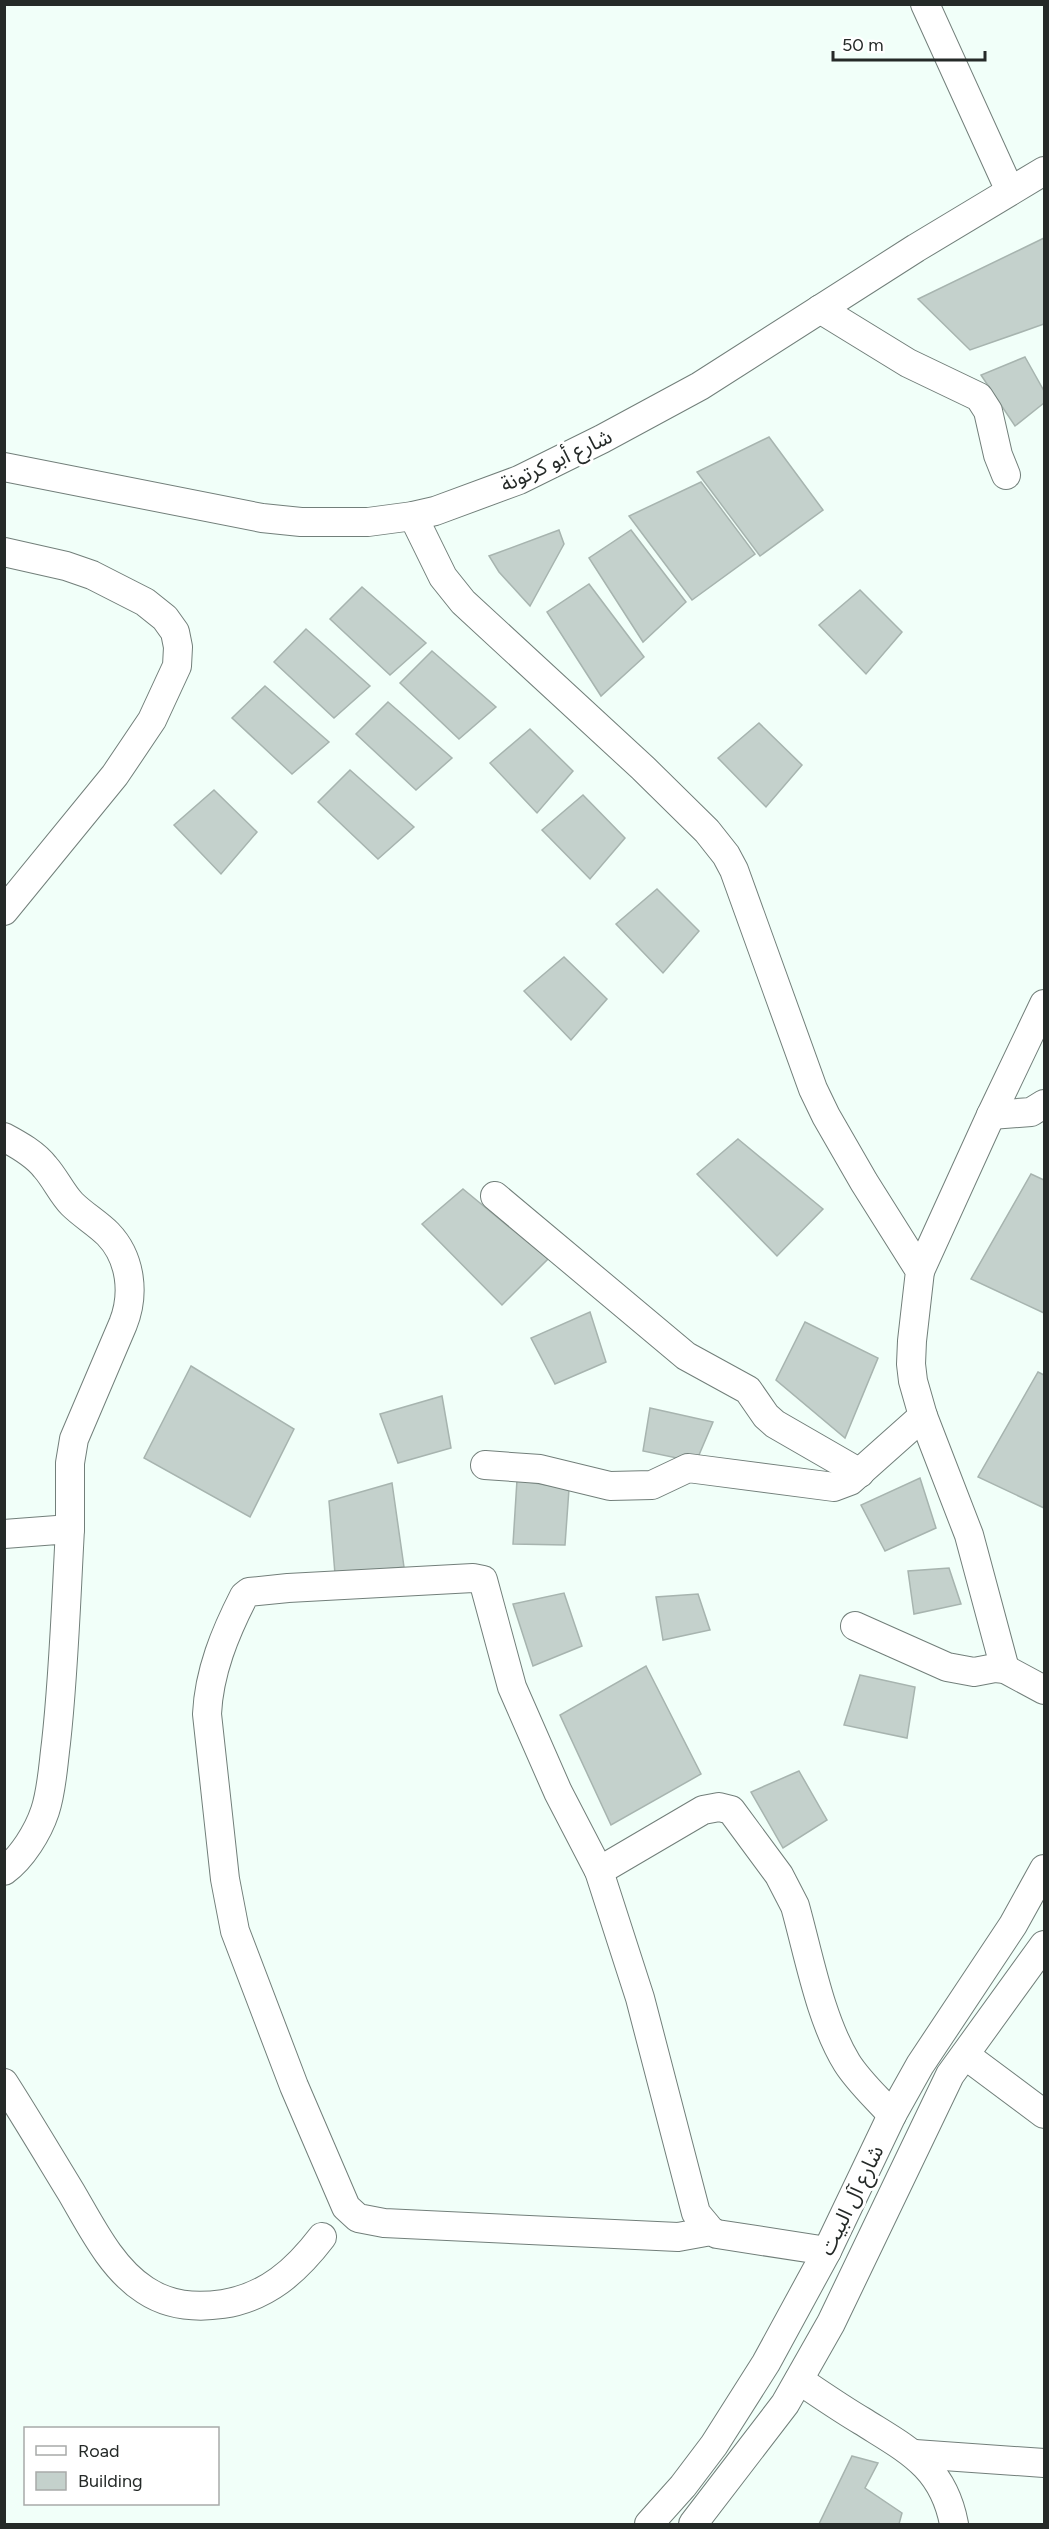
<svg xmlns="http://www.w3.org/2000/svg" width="1049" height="2529" viewBox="0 0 1049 2529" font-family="Figtree,'Noto Sans Arabic',sans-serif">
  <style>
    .building { fill: #c4d1cc; stroke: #a7b4af; stroke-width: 1.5 }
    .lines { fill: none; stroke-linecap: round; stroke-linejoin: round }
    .minor-casing { stroke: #727f7a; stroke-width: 30 }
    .minor { stroke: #fff; stroke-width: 28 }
    .labels { text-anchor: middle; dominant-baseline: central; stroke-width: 6; stroke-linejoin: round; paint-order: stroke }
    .street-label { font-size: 21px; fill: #252a28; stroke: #fff }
  </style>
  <rect width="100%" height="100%" fill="#f1fff9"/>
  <g class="building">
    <path d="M 1044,238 L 1044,324 L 970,350 L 918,299 Z"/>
    <path d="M 1025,357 L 1044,391 L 1044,403 L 1015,426 L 981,375 Z"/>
    <path d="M 769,437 L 823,510 L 760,556 L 697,472 Z"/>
    <path d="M 701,482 L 755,554 L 692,600 L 629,516 Z"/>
    <path d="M 559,530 L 564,544 L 530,606 L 499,572 L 489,556 Z"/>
    <path d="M 631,530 L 686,602 L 643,642 L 589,558 Z"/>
    <path d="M 589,584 L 644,657 L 601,696 L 547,612 Z"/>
    <path d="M 362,587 L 426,643 L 390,675 L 330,619 Z"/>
    <path d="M 860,590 L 902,632 L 866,674 L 819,625 Z"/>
    <path d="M 306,629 L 370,686 L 334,718 L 274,662 Z"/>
    <path d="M 432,651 L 496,707 L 459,739 L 400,683 Z"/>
    <path d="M 265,686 L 329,742 L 292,774 L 232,718 Z"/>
    <path d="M 388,702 L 452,758 L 416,790 L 356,734 Z"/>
    <path d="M 759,723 L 802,765 L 766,807 L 718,758 Z"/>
    <path d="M 530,729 L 573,771 L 537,813 L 490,763 Z"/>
    <path d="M 350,770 L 414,827 L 378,859 L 318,802 Z"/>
    <path d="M 214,790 L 257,832 L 221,874 L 174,825 Z"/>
    <path d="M 583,795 L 625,838 L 590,879 L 542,830 Z"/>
    <path d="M 657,889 L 699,931 L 663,973 L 616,924 Z"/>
    <path d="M 564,957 L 607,999 L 571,1040 L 524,991 Z"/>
    <path d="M 738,1139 L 823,1209 L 777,1256 L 697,1174 Z"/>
    <path d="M 1031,1174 L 1044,1180 L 1044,1313 L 971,1279 Z"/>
    <path d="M 463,1189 L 548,1259 L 502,1305 L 422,1224 Z"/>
    <path d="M 590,1312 L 606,1362 L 555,1384 L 531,1338 Z"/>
    <path d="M 805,1322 L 878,1358 L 845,1438 L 776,1380 Z"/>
    <path d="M 191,1366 L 294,1429 L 250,1517 L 144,1458 Z"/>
    <path d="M 1038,1372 L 1044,1375 L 1044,1508 L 978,1477 Z"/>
    <path d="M 442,1396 L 451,1448 L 398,1463 L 380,1414 Z"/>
    <path d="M 650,1408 L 713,1422 L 696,1462 L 643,1451 Z"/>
    <path d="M 920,1478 L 936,1528 L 885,1551 L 861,1505 Z"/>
    <path d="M 517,1480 L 569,1489 L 565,1545 L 513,1544 Z"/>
    <path d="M 392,1483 L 404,1567 L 335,1574 L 329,1501 Z"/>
    <path d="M 949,1568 L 961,1604 L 914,1614 L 908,1571 Z"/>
    <path d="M 564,1593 L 582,1646 L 533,1666 L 513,1604 Z"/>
    <path d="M 698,1594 L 710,1630 L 663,1640 L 656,1597 Z"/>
    <path d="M 646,1666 L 701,1774 L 611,1825 L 560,1715 Z"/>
    <path d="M 860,1675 L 915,1687 L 907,1738 L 844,1725 Z"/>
    <path d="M 799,1771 L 827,1820 L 783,1848 L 751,1792 Z"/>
    <path d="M 852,2456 L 878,2463 L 865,2488 L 902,2513 L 899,2524 L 819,2524 Z"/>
  </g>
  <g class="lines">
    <g class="minor-casing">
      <g id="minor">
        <path d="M 925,4 L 1010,191"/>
        <path d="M 820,309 L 908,363 L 979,397 L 988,411 L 998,455 L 1006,475"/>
        <path d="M 4,467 L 262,518 L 301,522 L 368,522 L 413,516 L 435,511 L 519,480 L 602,439 L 700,386 L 916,248 L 1044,171"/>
        <path d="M 413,516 L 443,577 L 463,602 L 643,768 L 707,831 L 726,855 L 734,870 L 813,1089 L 826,1116 L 864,1182 L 920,1271 L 912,1341 L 911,1364 L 913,1381 L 923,1416 L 969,1535 L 1005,1669"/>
        <path d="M 4,552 L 66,566 L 92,575 L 145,602 L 165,618 L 175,632 L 178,647 L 177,666 L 152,720 L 115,775 L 4,911"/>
        <path d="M 991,1115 L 1031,1112 L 1044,1104"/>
        <path d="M 4,1137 C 19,1145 35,1154 45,1167 C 55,1178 62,1194 72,1204 C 83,1215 97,1223 108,1234 C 131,1258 135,1294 123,1324 L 74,1439 L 70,1463 L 70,1529"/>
        <path d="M 495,1196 L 686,1356 L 748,1390 L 766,1416 L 775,1424 L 860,1473"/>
        <path d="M 920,1271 L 991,1115 L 1044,1004"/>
        <path d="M 485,1465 L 540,1469 L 610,1486 L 652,1485 L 688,1468 L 834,1487 L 850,1481 L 923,1416"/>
        <path d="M 4,1534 L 70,1529 C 66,1601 64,1672 56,1743 C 53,1766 52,1790 45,1811 C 38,1832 22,1858 4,1871"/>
        <path d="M 855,1626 L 947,1667 L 974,1672 L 995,1668 L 1005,1669 L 1044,1690"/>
        <path d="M 599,1871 L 703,1810 L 719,1807 L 731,1810 L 779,1875 L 795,1906 C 809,1956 820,2019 847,2063 C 859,2082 877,2098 892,2115"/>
        <path d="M 965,2055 L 1044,2114"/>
        <path d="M 4,2083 C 27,2119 49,2156 71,2192 C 91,2226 111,2268 145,2290 C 169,2306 195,2308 223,2304 C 267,2297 296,2271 322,2237"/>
        <path d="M 711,2231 L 678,2237 L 384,2223 L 358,2218 L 346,2207 L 294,2086 L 235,1931 L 225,1879 L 207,1714 C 209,1672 225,1633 244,1596 L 249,1592 L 288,1588 L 473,1578 L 483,1580 L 512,1687 L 558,1792 L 599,1871 L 640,1998 L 696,2213 L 711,2231 L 717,2234 L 827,2251"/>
        <path d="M 799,2380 C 820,2394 840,2408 862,2421 C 908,2450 943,2466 954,2524"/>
        <path d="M 915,2454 L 1044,2463"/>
        <path d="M 649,2524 L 683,2486 L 714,2445 L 766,2363 L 827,2251 L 892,2115 L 920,2065 L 1013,1925 L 1044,1869"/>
        <path d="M 693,2524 L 785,2404 L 831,2323 L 950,2075 L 1044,1945"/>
      </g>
    </g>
    <use href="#minor" class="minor"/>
  </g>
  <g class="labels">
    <g class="street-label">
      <text transform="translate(556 460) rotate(-25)">شارع أبو كرتونة</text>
      <text transform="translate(851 2200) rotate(-64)">شارع آل البيت</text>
    </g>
  </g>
  <rect width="1049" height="2529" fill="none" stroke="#252a28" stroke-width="12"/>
  <rect x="24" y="2427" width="195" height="78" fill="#ffffff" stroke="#a8aaa9" stroke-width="1.5"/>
  <rect x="36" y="2446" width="30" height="9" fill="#ffffff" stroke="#a8aaa9" stroke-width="1.5"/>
  <text x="78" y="2457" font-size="18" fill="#252a28">Road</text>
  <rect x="36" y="2472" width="30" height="18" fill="#c4d1cc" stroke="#a8aaa9" stroke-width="1.5"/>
  <text x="78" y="2487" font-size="18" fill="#252a28">Building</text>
  <path d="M833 51v9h152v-9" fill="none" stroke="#252a28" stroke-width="3"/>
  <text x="842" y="51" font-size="18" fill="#252a28" stroke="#ffffff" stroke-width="4.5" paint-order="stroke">50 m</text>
</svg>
